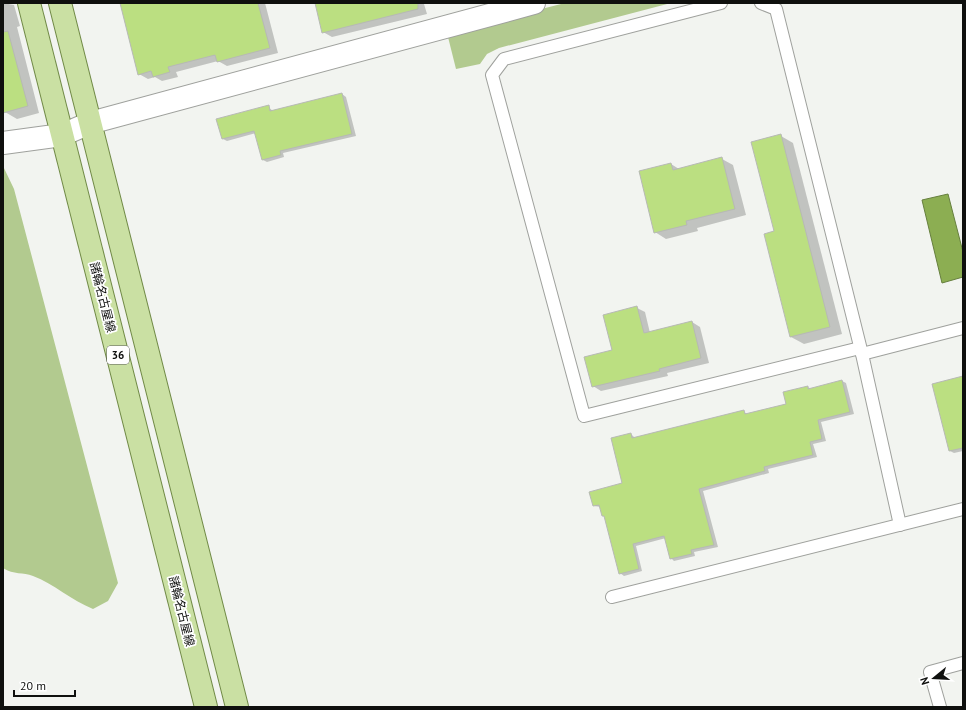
<svg xmlns="http://www.w3.org/2000/svg" width="966" height="710" viewBox="0 0 966 710" font-family="'PT Sans','Noto Sans JP',sans-serif">
  <style>
    .green { fill: #b2ca8f }
    .water { fill: #8cae52; stroke: #667f3e }
    .shadow { fill: #0003 }
    .building { fill: #bbdf81; stroke: #b7b9b5 }
    .lines { fill: none; stroke-linecap: round; stroke-linejoin: round }
    .service-casing { stroke: #9fa19d; stroke-width: 14 }
    .minor-casing { stroke: #9fa19d; stroke-width: 24 }
    .tertiary-casing { stroke: #9fa19d; stroke-width: 24 }
    .primary-casing { stroke: #718a47; stroke-width: 24 }
    .service { stroke: #fff; stroke-width: 12 }
    .minor { stroke: #fff; stroke-width: 22 }
    .tertiary { stroke: #fff; stroke-width: 22 }
    .primary { stroke: #cae0a3; stroke-width: 22 }
    .labels { text-anchor: middle; dominant-baseline: central; stroke-width: 3.5; stroke-linejoin: round; paint-order: stroke }
    .shield { fill: #fff; stroke: #575856; stroke-width: 1 }
    .shield-label { font-size: 11px; font-weight: bold; fill: #0f100e }
    .street-label { font-size: 12px; fill: #0f100e; stroke: #fff }
  </style>
  <rect width="100%" height="100%" fill="#f2f4f0"/>
  <g class="green">
    <path d="M 565,3 L 671,3 L 499,48 L 487,54 L 480,64 L 456,69 L 447,33 Z"/>
    <path d="M 3,166 L 14,189 L 118,583 L 108,601 L 93,609 C 71,600 54,584 33,576 C 23,572 14,575 3,568 Z"/>
  </g>
  <path class="water" d="M 948,194 L 963,252 L 963,277 L 942,283 L 922,200 Z"/>
  <g class="shadow">
    <path d="M 3,3 L 14,5 L 20,26 L 17,27 L 39,113 L 17,119 L 5,112 L 3,104 Z"/>
    <path d="M 121,3 L 265,3 L 278,53 L 227,66 L 218,61 L 176,72 L 178,77 L 162,81 L 155,77 L 148,79 L 139,74 Z"/>
    <path d="M 316,3 L 428,3 L 424,4 L 427,14 L 332,37 L 323,32 Z"/>
    <path d="M 342,94 L 346,97 L 356,136 L 283,153 L 284,157 L 267,162 L 263,160 L 256,133 L 227,141 L 223,139 L 268,107 L 273,111 Z"/>
    <path d="M 781,136 L 793,143 L 842,334 L 804,344 L 791,337 Z"/>
    <path d="M 722,159 L 733,165 L 746,215 L 697,228 L 698,231 L 666,239 L 655,232 L 671,164 L 679,169 Z"/>
    <path d="M 637,308 L 645,312 L 650,333 L 692,322 L 700,327 L 709,363 L 667,373 L 668,376 L 601,391 L 593,386 Z"/>
    <path d="M 963,377 L 963,451 L 954,453 L 950,451 L 933,384 Z"/>
    <path d="M 842,381 L 846,383 L 854,414 L 821,422 L 826,441 L 813,444 L 817,457 L 768,469 L 769,473 L 703,491 L 718,547 L 694,552 L 695,556 L 674,561 L 671,558 L 666,538 L 636,546 L 642,571 L 624,576 L 620,573 L 605,517 L 603,516 L 601,507 L 594,506 L 623,484 L 631,434 L 635,438 L 743,411 L 748,415 L 787,404 L 808,387 L 811,389 Z"/>
  </g>
  <g class="building">
    <path d="M 120,3 L 258,3 L 270,48 L 217,62 L 215,55 L 168,67 L 170,72 L 153,77 L 151,71 L 138,75 Z"/>
    <path d="M 315,3 L 418,3 L 418,9 L 322,33 Z"/>
    <path d="M 8,31 L 28,106 L 3,113 L 3,32 Z"/>
    <path d="M 342,93 L 352,134 L 280,151 L 281,155 L 262,160 L 254,131 L 222,139 L 216,119 L 269,105 L 270,111 Z"/>
    <path d="M 781,134 L 830,327 L 790,337 L 764,234 L 774,231 L 751,142 Z"/>
    <path d="M 722,157 L 735,209 L 686,221 L 687,225 L 654,233 L 639,171 L 671,163 L 673,170 Z"/>
    <path d="M 637,306 L 644,333 L 692,321 L 701,358 L 659,369 L 660,371 L 592,387 L 584,357 L 612,350 L 603,315 Z"/>
    <path d="M 963,376 L 963,448 L 949,451 L 932,384 Z"/>
    <path d="M 842,380 L 850,412 L 818,420 L 822,439 L 810,442 L 813,455 L 764,467 L 765,471 L 699,489 L 714,545 L 691,550 L 692,554 L 670,559 L 664,536 L 633,544 L 639,569 L 619,574 L 604,516 L 602,516 L 599,505 L 593,506 L 589,492 L 622,483 L 611,438 L 631,433 L 632,438 L 744,410 L 745,414 L 786,404 L 783,392 L 808,386 L 808,389 Z"/>
  </g>
  <g class="lines">
    <g class="service-casing">
      <g id="service">
        <path d="M 721,3 L 504,59 L 492,75 L 584,416 L 860,348"/>
        <path d="M 761,3 L 776,9 L 862,354 L 900,525"/>
        <path d="M 862,354 L 963,328"/>
        <path d="M 612,597 L 963,509"/>
        <path d="M 940,707 L 930,672 L 963,663"/>
      </g>
    </g>
    <g class="minor-casing">
      <path id="minor" d="M 90,123 L 534,3"/>
    </g>
    <g class="tertiary-casing">
      <path id="tertiary" d="M 3,143 L 62,135 L 90,123"/>
    </g>
    <g class="primary-casing">
      <g id="primary">
        <path d="M 29,3 L 206,707"/>
        <path d="M 60,3 L 237,707"/>
      </g>
    </g>
    <use href="#service" class="service"/>
    <use href="#minor" class="minor"/>
    <use href="#tertiary" class="tertiary"/>
    <use href="#primary" class="primary"/>
  </g>
  <g class="labels">
    <rect class="shield" x="107" y="346" width="22" height="18" rx="3"/>
    <g class="shield-label">
      <text x="118" y="355">36</text>
    </g>
    <g class="street-label">
      <text transform="translate(103 297) rotate(76)">諸輪名古屋線</text>
      <text transform="translate(182 611) rotate(76)">諸輪名古屋線</text>
    </g>
  </g>
  <rect width="966" height="710" fill="none" stroke="#0f100e" stroke-width="8"/>
  <g transform="translate(934 678) rotate(252)" stroke="#ffffff" stroke-width="3" paint-order="stroke">
  <path d="M0-3L7 15L0 10L-7 15Z" fill="#0f100e"/>
  <text y="-6" font-size="11" font-weight="bold" text-anchor="middle" fill="#0f100e">N</text>
  </g>
  <path d="M14 690v6h61v-6" fill="none" stroke="#0f100e" stroke-width="2"/>
  <text x="20" y="690" font-size="12" fill="#0f100e" stroke="#ffffff" stroke-width="3" paint-order="stroke">20 m</text>
</svg>
